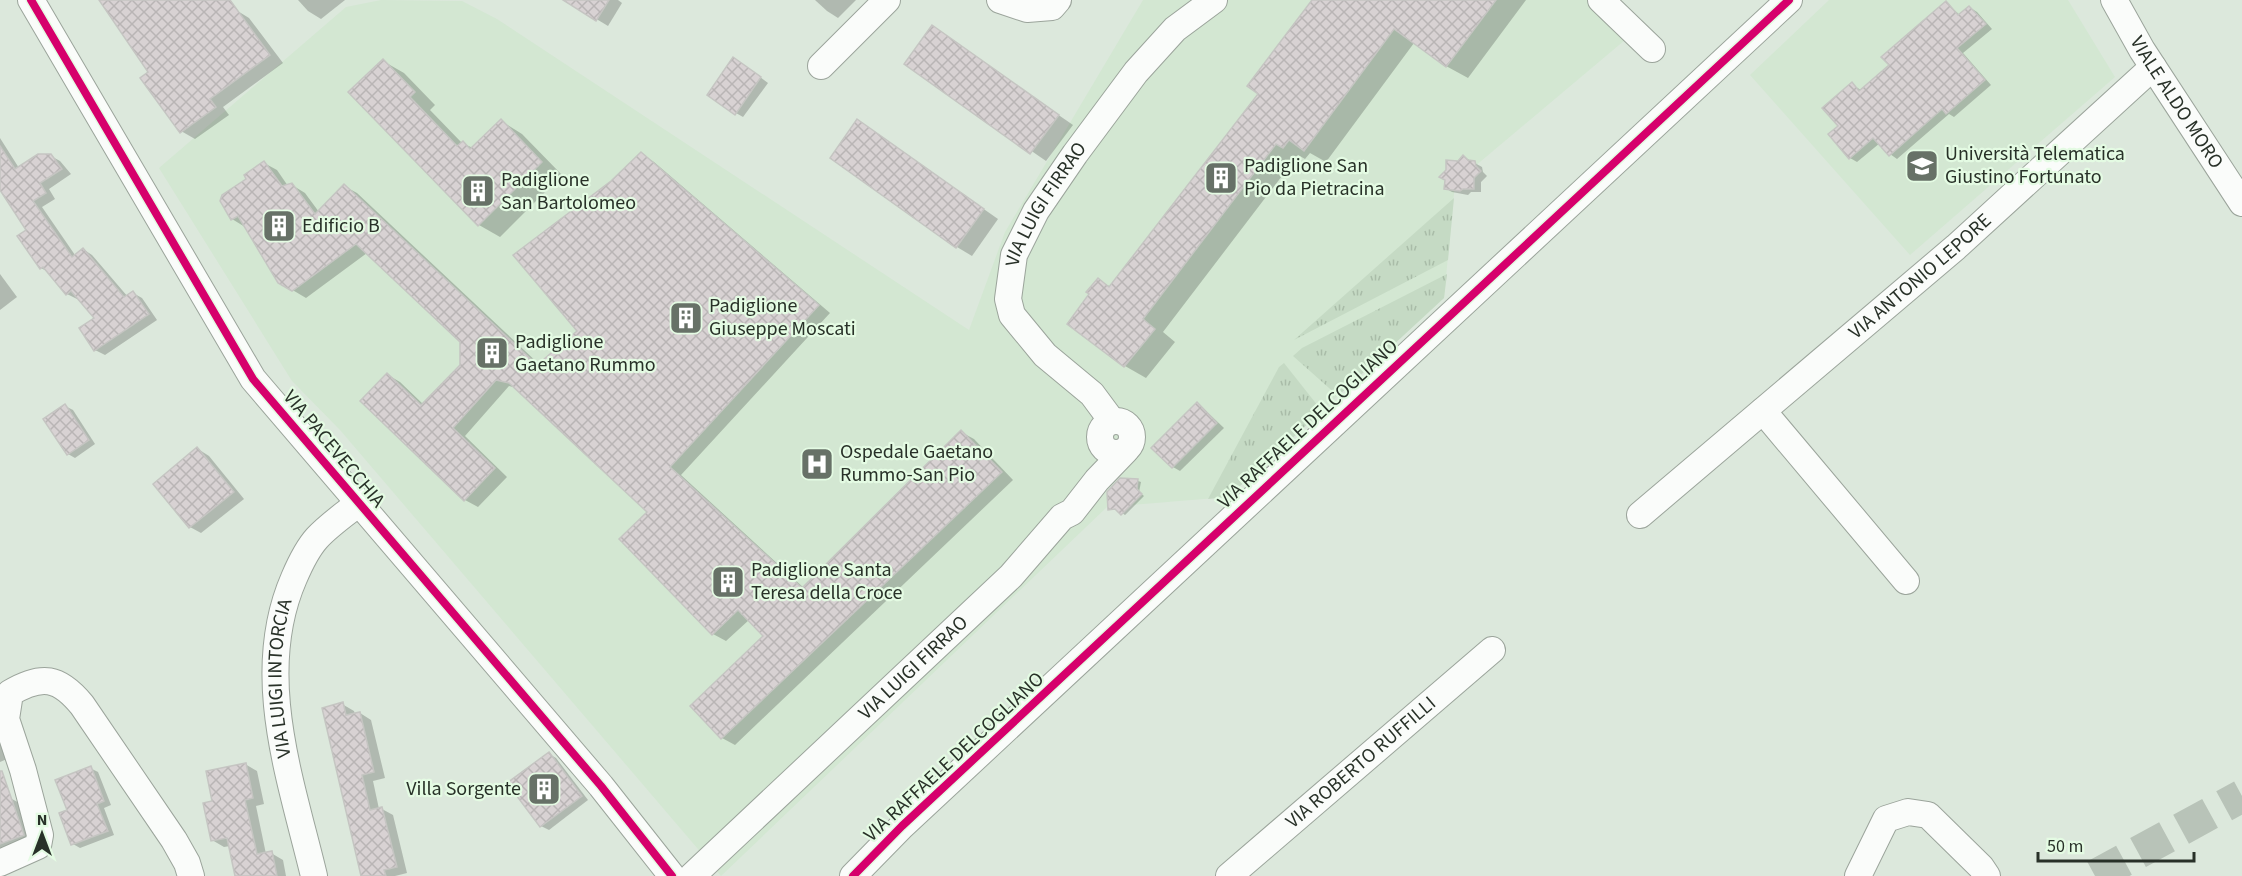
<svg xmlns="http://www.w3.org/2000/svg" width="2242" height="876" viewBox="0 0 2242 876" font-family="'Source Sans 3',sans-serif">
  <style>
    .built { fill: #d3e7d2 }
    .grass { fill: url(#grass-tufts) }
    .shadow { fill: #0003 }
    .building { fill: url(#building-cross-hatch); stroke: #c5c5c2; stroke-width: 1.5 }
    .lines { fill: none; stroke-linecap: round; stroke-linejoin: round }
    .highway-tunnel { stroke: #b8c3b8; stroke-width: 33; stroke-dasharray: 33 16; stroke-linecap: butt }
    .minor-casing { stroke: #9ba49b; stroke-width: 28 }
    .minor { stroke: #fafcfa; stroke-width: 26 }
    .cycleway-casing { stroke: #e4fbe3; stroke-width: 11 }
    .cycleway { stroke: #d6006c; stroke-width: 8 }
    .labels { text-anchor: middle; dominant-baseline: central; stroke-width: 4.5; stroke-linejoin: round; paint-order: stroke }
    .street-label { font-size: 20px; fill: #283128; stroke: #e4fbe3 }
    .poi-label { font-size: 20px; fill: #283128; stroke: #e4fbe3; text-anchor: start }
  </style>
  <defs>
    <pattern id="grass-tufts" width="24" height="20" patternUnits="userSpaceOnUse" patternTransform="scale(1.5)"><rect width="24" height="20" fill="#c5dac4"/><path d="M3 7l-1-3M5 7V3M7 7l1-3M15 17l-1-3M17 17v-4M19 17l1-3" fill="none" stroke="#a9bca8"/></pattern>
    <pattern id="building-cross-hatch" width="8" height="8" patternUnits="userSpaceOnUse" patternTransform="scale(1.5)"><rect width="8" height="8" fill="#d8d2d3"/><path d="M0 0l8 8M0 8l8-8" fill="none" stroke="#b9b5b5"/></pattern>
  </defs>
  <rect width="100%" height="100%" fill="#dce8dc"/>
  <g class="built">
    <path d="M 381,0 L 462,1 L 497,19 L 969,330 L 1005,232 L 1143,0 L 1619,0 L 1644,24 L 1455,183 L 1444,298 L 1228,497 L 1107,507 L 721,876 L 340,430 L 292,381 L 159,168 L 346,7 Z"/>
    <path d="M 1829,0 L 2068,0 L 2115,77 L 1910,255 L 1750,75 Z"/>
  </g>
  <g class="grass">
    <path d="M 1454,198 L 1448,260 L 1294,340 Z"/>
    <path d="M 1447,274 L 1444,298 L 1338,396 L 1293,356 L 1302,348 Z"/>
    <path d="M 1284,363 L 1322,411 L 1228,497 L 1208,499 L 1279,367 Z"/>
  </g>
  <g class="shadow">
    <path d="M 101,0 L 225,0 L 236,10 L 249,18 L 283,63 L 223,107 L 229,115 L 195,139 L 181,131 L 150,72 Z"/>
    <path d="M 298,0 L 345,0 L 321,19 L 308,11 Z"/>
    <path d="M 565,0 L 618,0 L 622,3 L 608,26 Z"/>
    <path d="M 815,0 L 856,0 L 838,18 L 827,11 Z"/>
    <path d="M 1314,0 L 1526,0 L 1468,78 L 1446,66 L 1414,43 L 1326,162 L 1310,153 L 1305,159 L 1298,155 L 1163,332 L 1175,342 L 1146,378 L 1125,366 L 1091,294 L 1098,280 L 1111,287 L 1260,94 Z"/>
    <path d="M 1946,3 L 1960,15 L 1969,7 L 1977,12 L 1992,29 L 1963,53 L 1991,85 L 1954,117 L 1949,114 L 1897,159 L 1890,154 L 1880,143 L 1857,162 L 1850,158 L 1840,126 L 1852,84 L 1862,91 L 1891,65 Z"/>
    <path d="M 932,27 L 1073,125 L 1046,161 L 906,64 Z"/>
    <path d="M 383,61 L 404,73 L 435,105 L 430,110 L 462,143 L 473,148 L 501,121 L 522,134 L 562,175 L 500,237 L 479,225 Z"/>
    <path d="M 741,63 L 768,83 L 743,117 L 736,113 Z"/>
    <path d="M 858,121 L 998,219 L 972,256 L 957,247 Z"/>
    <path d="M 0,138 L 19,168 L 51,156 L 60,161 L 71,174 L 49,189 L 55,199 L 42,207 L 75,255 L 83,249 L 92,255 L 128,297 L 133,293 L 142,298 L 157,320 L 105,355 L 95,350 L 96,319 L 78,298 L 77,299 L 67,294 L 50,273 L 41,268 L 28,230 L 0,187 Z"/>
    <path d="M 641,154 L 654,162 L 830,313 L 681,475 L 804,588 L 961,432 L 974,439 L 1013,480 L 735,745 L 722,738 L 765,636 L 749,620 L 726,641 L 713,634 L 622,539 L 649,512 L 517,388 L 509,386 L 465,436 L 507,477 L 478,507 L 465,500 L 388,375 L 400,382 L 424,405 L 462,365 L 462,341 L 367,253 L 306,298 L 279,282 L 245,227 L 232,219 L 248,179 L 264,163 L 277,170 L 288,186 L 292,185 L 305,193 L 319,212 L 344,186 L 357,193 L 540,365 L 579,331 L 612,182 Z"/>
    <path d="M 1464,157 L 1482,167 L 1483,172 L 1487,176 L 1481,182 L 1481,192 L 1471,192 L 1468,195 L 1452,192 L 1445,188 Z"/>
    <path d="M 0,274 L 17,297 L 0,310 Z"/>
    <path d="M 1197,404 L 1204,409 L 1224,428 L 1180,471 L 1173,467 Z"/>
    <path d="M 65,406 L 73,410 L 95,444 L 75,458 L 68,454 Z"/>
    <path d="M 198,449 L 209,456 L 244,499 L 201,533 L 190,527 Z"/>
    <path d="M 1138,481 L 1141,482 L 1139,492 L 1144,496 L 1125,515 L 1118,510 L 1109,509 Z"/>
    <path d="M 342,704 L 354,711 L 355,715 L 360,713 L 371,720 L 385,778 L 373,781 L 379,809 L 382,809 L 393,815 L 407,873 L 395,876 L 363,876 Z"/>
    <path d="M 0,741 L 7,759 L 0,762 Z"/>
    <path d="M 549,754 L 556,758 L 588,800 L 549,830 L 541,826 Z"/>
    <path d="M 245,764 L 257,771 L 264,804 L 256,806 L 266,854 L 271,853 L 283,860 L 286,876 L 237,876 L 230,846 L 224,847 L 212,840 L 214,802 Z"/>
    <path d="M 90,768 L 98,772 L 111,805 L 104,808 L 114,835 L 80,848 L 73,844 L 69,811 Z"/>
    <path d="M 0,789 L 5,802 L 12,799 L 23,805 L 35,841 L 0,854 Z"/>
  </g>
  <g class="building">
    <path d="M 99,0 L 230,0 L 270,55 L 210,99 L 216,107 L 180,133 L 140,78 L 148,72 Z"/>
    <path d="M 563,0 L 609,0 L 596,21 Z"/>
    <path d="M 1312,0 L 1496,0 L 1446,67 L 1394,29 L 1304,151 L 1289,140 L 1283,148 L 1276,144 L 1143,319 L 1155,329 L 1124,367 L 1067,324 L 1089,294 L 1086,292 L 1098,278 L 1109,287 L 1258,94 L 1247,86 Z"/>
    <path d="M 1946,1 L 1958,15 L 1969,6 L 1986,24 L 1957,48 L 1985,80 L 1946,114 L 1942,109 L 1889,156 L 1873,138 L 1849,159 L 1828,134 L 1838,126 L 1822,108 L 1852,82 L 1859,91 L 1889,65 L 1881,57 Z"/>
    <path d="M 932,25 L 1059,115 L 1030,154 L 904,64 Z"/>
    <path d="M 733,57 L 761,77 L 735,115 L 707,95 Z"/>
    <path d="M 383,59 L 415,92 L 410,97 L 457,146 L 463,141 L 470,149 L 501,119 L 542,162 L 478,226 L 348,92 Z"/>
    <path d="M 857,119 L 984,209 L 956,248 L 830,158 Z"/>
    <path d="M 0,146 L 15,169 L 38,154 L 51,154 L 62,169 L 40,183 L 46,193 L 33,201 L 72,257 L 83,248 L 124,297 L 133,291 L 149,314 L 94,351 L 79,328 L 94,318 L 71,291 L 66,295 L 43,267 L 40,269 L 17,236 L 26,230 L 0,190 Z"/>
    <path d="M 641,152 L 819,305 L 670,467 L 802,588 L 961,430 L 1002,472 L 721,739 L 690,706 L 763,636 L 738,610 L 712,635 L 619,539 L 647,512 L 509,383 L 496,380 L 453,428 L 495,468 L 464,501 L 360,401 L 387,373 L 421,405 L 460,365 L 460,342 L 356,244 L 292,291 L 278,283 L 238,216 L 231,220 L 220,201 L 222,195 L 246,179 L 244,175 L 264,161 L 282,186 L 292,183 L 315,214 L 344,184 L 537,365 L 577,331 L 513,255 L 611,181 Z"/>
    <path d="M 1463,155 L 1468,160 L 1475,161 L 1476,166 L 1481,171 L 1474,178 L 1474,189 L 1463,189 L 1460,191 L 1444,189 L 1445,180 L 1439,177 L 1446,170 L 1446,160 L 1458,161 Z"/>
    <path d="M 1197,402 L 1217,423 L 1172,468 L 1151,448 Z"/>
    <path d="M 65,404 L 89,440 L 67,455 L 43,419 Z"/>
    <path d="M 197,447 L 234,492 L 189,528 L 153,484 Z"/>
    <path d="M 1120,478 L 1138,479 L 1137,489 L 1142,494 L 1121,515 L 1115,509 L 1108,510 L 1107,492 Z"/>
    <path d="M 343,702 L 346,715 L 360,712 L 374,772 L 362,775 L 370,810 L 382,807 L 397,867 L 384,870 L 386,876 L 361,876 L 322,708 Z"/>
    <path d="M 549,752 L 582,796 L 540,827 L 507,783 Z"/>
    <path d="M 246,763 L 253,798 L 245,800 L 257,854 L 272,851 L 277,876 L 235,876 L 227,838 L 211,841 L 203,803 L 212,801 L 206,771 Z"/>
    <path d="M 91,766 L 104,801 L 97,804 L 108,831 L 71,845 L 59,813 L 67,810 L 55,780 Z"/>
    <path d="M 0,771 L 2,771 L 24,835 L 0,844 Z"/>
  </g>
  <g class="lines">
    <path class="highway-tunnel" d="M 2095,876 L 2242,796"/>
    <g class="minor-casing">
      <g id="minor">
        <path d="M 31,0 L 253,379 L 601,786 L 672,876"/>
        <path d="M 1000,0 L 1027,9 L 1052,7 L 1058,0"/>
        <path d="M 1601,0 L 1652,49"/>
        <path id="s1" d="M 2114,0 L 2142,50 L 2242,203"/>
        <path d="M 821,66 L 887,0"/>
        <path d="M 1763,411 L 1906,581"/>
        <circle cx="1116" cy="437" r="16"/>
        <path id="s2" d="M 1112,421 L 1092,394 L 1045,355 L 1012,315 L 1008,299 L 1014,255 L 1036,211 L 1075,154 L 1136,72 L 1175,29 L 1214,0"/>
        <path id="s3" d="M 1640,515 L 1956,247 L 2153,67"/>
        <path d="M 0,863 L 38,846 L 40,835 L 23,770 L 6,719 L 10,693 C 42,674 59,677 82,705 L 174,840 L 187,863 L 191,876"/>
        <path id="s4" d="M 314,876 C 291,780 252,674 294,578 C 300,564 307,549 317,538 C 329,525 345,514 359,503"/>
        <path id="s5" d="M 692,876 L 1011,576 L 1062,517 L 1072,512 L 1097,480 L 1125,451"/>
        <path d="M 853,876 L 902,826 L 1789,0"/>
        <path id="s6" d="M 1229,876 L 1492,650"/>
        <path d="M 1858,876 L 1886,819 L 1908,812 L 1928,815 L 1981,867 L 1987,876"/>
      </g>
    </g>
    <use href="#minor" class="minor"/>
    <g class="cycleway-casing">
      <g id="cycleway">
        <path d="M 31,0 L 253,379 L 601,786 L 672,876"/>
        <path d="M 853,876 L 902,826 L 1789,0"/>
      </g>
    </g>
    <use href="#cycleway" class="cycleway"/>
  </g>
  <defs>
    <g id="university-square" transform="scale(1.725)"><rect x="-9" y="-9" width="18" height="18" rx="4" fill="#677167" stroke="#e4fbe3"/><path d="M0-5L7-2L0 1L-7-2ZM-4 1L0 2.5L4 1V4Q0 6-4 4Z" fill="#fff"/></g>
    <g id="building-square" transform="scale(1.725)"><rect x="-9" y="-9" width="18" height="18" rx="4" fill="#677167" stroke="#e4fbe3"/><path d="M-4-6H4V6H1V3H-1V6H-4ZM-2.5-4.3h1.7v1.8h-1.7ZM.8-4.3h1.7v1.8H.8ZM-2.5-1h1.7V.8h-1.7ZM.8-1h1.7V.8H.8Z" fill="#fff"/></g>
    <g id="hospital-square" transform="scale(1.725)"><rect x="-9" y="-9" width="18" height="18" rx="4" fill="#677167" stroke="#e4fbe3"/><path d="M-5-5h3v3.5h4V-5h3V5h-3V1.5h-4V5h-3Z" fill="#fff"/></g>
  </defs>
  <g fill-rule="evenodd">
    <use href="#university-square" x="1922" y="166"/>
    <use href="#building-square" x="1221" y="178"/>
    <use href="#building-square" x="478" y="191"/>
    <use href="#building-square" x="279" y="226"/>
    <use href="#building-square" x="686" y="318"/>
    <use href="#building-square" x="492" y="353"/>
    <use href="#hospital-square" x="817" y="464"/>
    <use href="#building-square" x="728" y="582"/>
    <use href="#building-square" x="544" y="789"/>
  </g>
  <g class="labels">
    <g class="street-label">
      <text stroke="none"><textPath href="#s1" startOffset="120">VIALE ALDO MORO</textPath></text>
      <text stroke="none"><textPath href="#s2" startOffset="267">VIA LUIGI FIRRAO</textPath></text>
      <text stroke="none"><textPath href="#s3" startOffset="368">VIA ANTONIO LEPORE</textPath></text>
      <text transform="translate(1308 424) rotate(-43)">VIA RAFFAELE DELCOGLIANO</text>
      <text transform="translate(334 449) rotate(50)">VIA PACEVECCHIA</text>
      <text stroke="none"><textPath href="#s5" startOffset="304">VIA LUIGI FIRRAO</textPath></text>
      <text stroke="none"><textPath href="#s4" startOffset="202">VIA LUIGI INTORCIA</textPath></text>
      <text transform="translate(954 757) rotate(-43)">VIA RAFFAELE DELCOGLIANO</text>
      <text stroke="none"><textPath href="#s6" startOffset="174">VIA ROBERTO RUFFILLI</textPath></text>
    </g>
    <g class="poi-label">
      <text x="1945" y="154">Università Telematica<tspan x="1945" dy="23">Giustino Fortunato</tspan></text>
      <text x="1244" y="166">Padiglione San<tspan x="1244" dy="23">Pio da Pietracina</tspan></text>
      <text x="501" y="180">Padiglione<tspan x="501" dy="23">San Bartolomeo</tspan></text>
      <text x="302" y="226">Edificio B</text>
      <text x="709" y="306">Padiglione<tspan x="709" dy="23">Giuseppe Moscati</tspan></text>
      <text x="515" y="342">Padiglione<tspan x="515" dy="23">Gaetano Rummo</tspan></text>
      <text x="840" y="452">Ospedale Gaetano<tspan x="840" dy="23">Rummo-San Pio</tspan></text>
      <text x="751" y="570">Padiglione Santa<tspan x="751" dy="23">Teresa della Croce</tspan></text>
      <text x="521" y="789" text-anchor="end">Villa Sorgente</text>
    </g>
  </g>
  <g transform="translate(42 834)" stroke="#e4fbe3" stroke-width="4.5" paint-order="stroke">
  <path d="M0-4.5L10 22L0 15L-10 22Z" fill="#283128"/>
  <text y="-9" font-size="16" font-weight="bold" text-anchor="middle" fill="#283128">N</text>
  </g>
  <path d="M2038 852v9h156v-9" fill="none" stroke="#283128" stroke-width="3"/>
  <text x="2047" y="852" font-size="18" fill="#283128" stroke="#e4fbe3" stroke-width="4.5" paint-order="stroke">50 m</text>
</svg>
